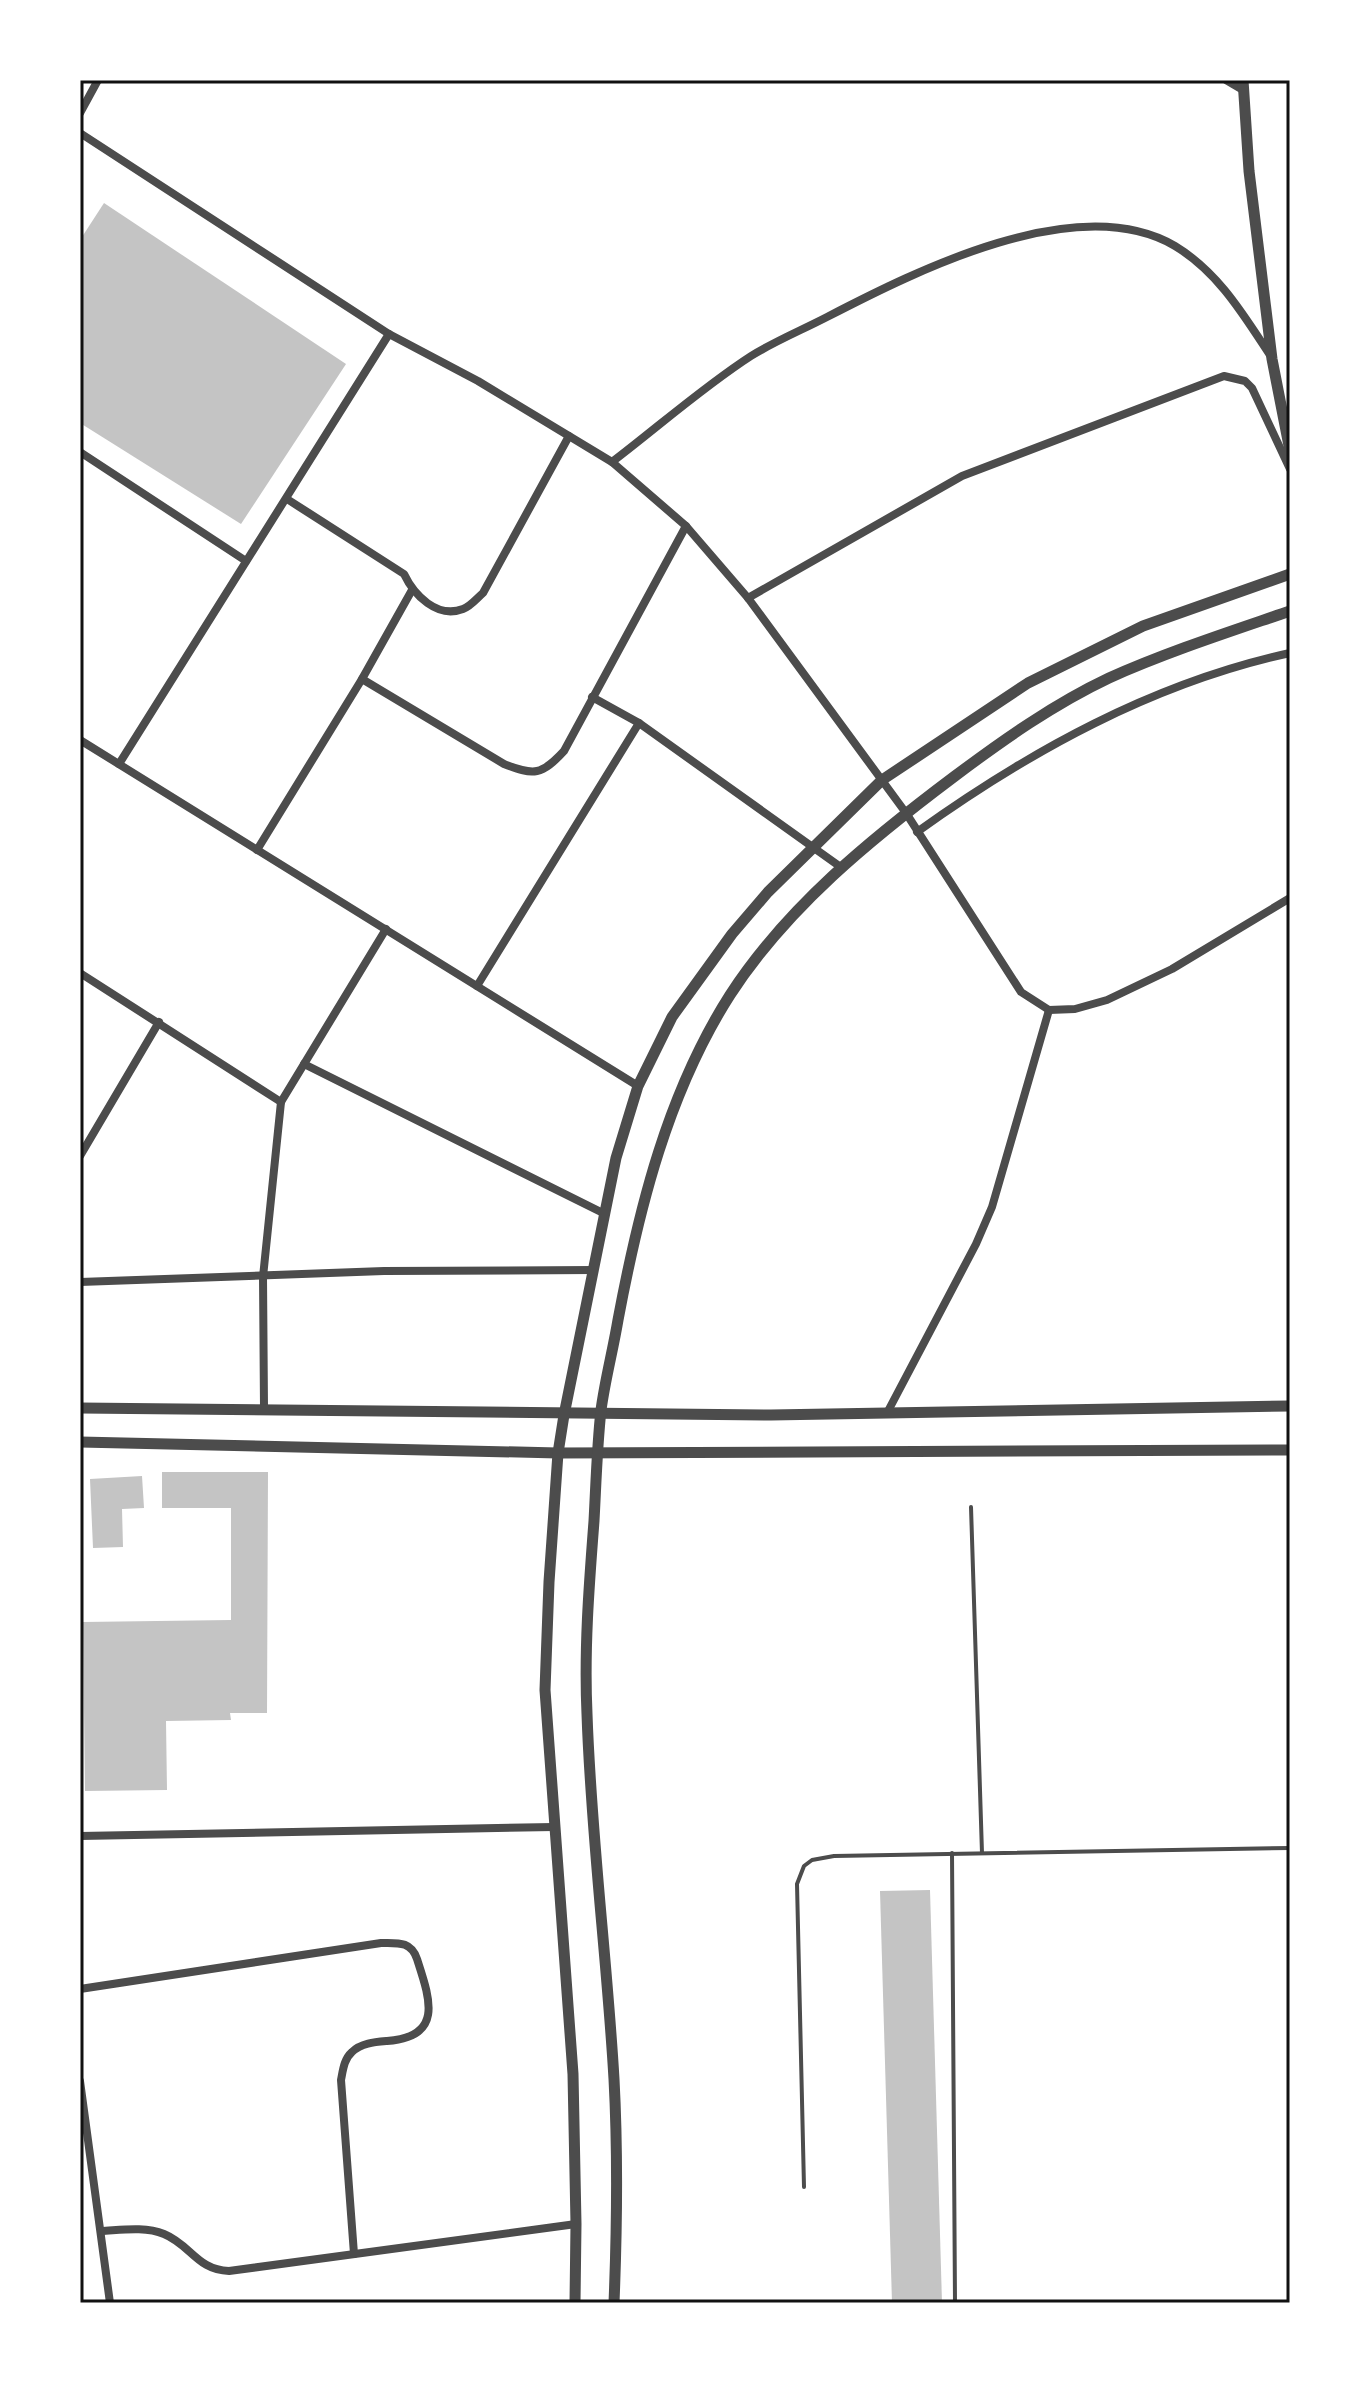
<svg xmlns="http://www.w3.org/2000/svg" width="1370" height="2383" viewBox="0 0 1370 2383" font-family="'Work Sans',sans-serif">
  <style>
    .building { fill: #c4c4c4 }
    .lines { fill: none; stroke-linecap: round; stroke-linejoin: round }
    .service { stroke: #4c4c4c; stroke-width: 4 }
    .minor { stroke: #4c4c4c; stroke-width: 8 }
    .tertiary { stroke: #4c4c4c; stroke-width: 11 }
    .neatline { fill: none; stroke: #111; stroke-width: 3 }
  </style>
  <rect width="100%" height="100%" fill="#fff"/>
  <g class="building">
    <path d="M 104,203 L 346,364 L 241,524 L 80,423 L 80,240 Z"/>
    <path d="M 162,1472 L 268,1472 L 267,1713 L 230,1713 L 231,1720 L 166,1721 L 167,1790 L 85,1791 L 83,1622 L 231,1620 L 231,1508 L 162,1508 Z"/>
    <path d="M 142,1476 L 144,1508 L 122,1509 L 123,1547 L 93,1548 L 90,1479 Z"/>
    <path d="M 930,1890 L 942,2303 L 892,2303 L 880,1891 Z"/>
  </g>
  <g class="lines">
    <g class="service">
      <path d="M 971,1507 L 982,1853"/>
      <path d="M 952,1853 L 955,2303"/>
      <path d="M 804,2187 L 797,1884 L 804,1866 L 812,1860 L 834,1856 L 1290,1848"/>
    </g>
    <g class="minor">
      <path d="M 1226,80 L 1243,90"/>
      <path d="M 80,113 L 98,80"/>
      <path d="M 80,133 L 389,334 L 478,381 L 612,462 L 686,526 L 748,598 L 906,813 L 1021,992 L 1049,1010 L 1075,1009 L 1107,1000 L 1172,969 L 1290,898"/>
      <path d="M 80,452 L 246,561"/>
      <path d="M 612,462 C 658,427 703,387 751,356 C 775,341 802,330 827,317 C 916,271 1078,189 1175,246 C 1218,272 1243,314 1270,355"/>
      <path d="M 287,499 L 404,574 C 414,595 437,619 463,609 C 471,606 477,598 483,593 L 569,436"/>
      <path d="M 748,598 L 962,476 L 1224,376 L 1245,381 L 1252,388 L 1290,469"/>
      <path d="M 362,679 L 504,764 C 534,776 542,775 564,751 L 686,526"/>
      <path d="M 592,697 L 639,723 L 842,868"/>
      <path d="M 80,740 L 638,1086"/>
      <path d="M 119,764 L 389,334"/>
      <path d="M 917,832 C 1030,751 1153,683 1290,653"/>
      <path d="M 257,850 L 362,679 L 412,590"/>
      <path d="M 80,973 L 281,1102"/>
      <path d="M 477,986 L 639,723"/>
      <path d="M 304,1064 L 605,1214"/>
      <path d="M 80,1156 L 159,1022"/>
      <path d="M 80,1282 L 384,1271 L 594,1270"/>
      <path d="M 264,1408 L 263,1277 L 281,1102 L 386,929"/>
      <path d="M 887,1413 L 976,1244 L 992,1207 L 1049,1010"/>
      <path d="M 80,1836 L 554,1827"/>
      <path d="M 80,1989 L 381,1943 C 398,1943 411,1941 417,1959 C 430,1999 444,2037 387,2041 C 375,2042 361,2043 352,2052 C 344,2059 343,2070 341,2080 L 354,2254"/>
      <path d="M 80,2081 L 110,2303"/>
      <path d="M 101,2231 C 121,2230 145,2226 164,2234 C 191,2245 197,2270 229,2271 L 576,2224"/>
    </g>
    <g class="tertiary">
      <path d="M 1243,80 L 1249,171 L 1272,359 L 1290,451"/>
      <path d="M 80,1408 L 771,1415 L 1290,1406"/>
      <path d="M 80,1442 L 558,1453 L 1290,1450"/>
      <path d="M 575,2303 L 576,2224 L 573,2074 L 545,1690 L 549,1582 L 558,1453 L 564,1415 L 616,1158 L 638,1086 L 672,1017 L 732,934 L 768,892 L 882,780 L 1028,683 L 1143,626 L 1290,574"/>
      <path d="M 614,2303 C 617,2229 618,2154 614,2079 C 607,1958 591,1836 587,1714 C 584,1650 589,1586 594,1521 C 596,1484 597,1447 601,1410 C 605,1380 613,1350 618,1320 C 639,1208 668,1092 730,995 C 787,907 871,839 955,776 C 1003,740 1054,704 1109,678 C 1167,652 1229,632 1290,611"/>
    </g>
  </g>
  <rect width="1370" height="2383" fill="none" stroke="#ffffff" stroke-width="164"/>
  <rect x="82" y="82" width="1206" height="2219" class="neatline"/>
</svg>
